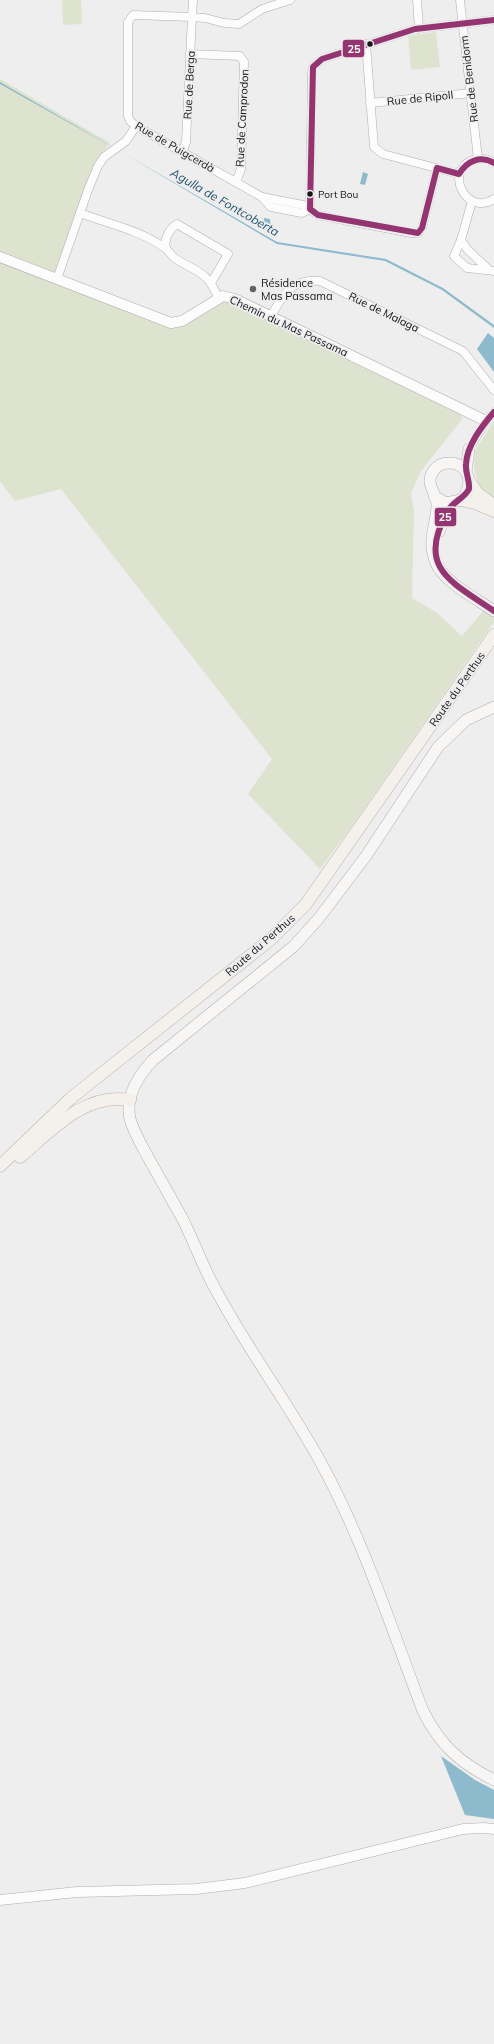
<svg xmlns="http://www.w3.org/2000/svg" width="494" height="2044" viewBox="0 0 494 2044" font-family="Mulish,sans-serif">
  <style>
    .green { fill: #dee3d0 }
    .water { fill: #8dbacc }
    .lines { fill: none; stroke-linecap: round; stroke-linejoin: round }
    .minor-casing { stroke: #aeaeae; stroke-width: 9 }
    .tertiary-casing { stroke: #aeaeae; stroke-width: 11 }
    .secondary-casing { stroke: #aeaeae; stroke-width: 12 }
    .primary-casing { stroke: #bbb3ad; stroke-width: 13 }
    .minor { stroke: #fcfcfc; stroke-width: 8 }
    .tertiary { stroke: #fcfcfc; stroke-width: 10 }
    .secondary { stroke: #f8f6f4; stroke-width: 11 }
    .primary { stroke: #f4f0eb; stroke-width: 12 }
    .bus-1-casing { stroke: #ededef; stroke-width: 9 }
    .bus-1 { stroke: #943471; stroke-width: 6 }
    .bus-dot { fill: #161617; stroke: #ededef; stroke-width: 1.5 }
    .poi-dot { fill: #626262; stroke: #ededef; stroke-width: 1.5 }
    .labels { text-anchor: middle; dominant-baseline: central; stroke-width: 3.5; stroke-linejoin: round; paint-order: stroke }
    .bus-label { font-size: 10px; fill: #161617; stroke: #ededef; text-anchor: start }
    .street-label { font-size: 11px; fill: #161617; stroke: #ededef }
    .poi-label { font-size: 11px; fill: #161617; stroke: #ededef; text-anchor: start }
    .water-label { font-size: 12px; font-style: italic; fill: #23566a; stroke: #ededef }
    .line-badge { stroke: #ededef; stroke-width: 1.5 }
    .badge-label { font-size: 11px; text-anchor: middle; font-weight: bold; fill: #fff }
  </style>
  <rect width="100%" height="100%" fill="#eee"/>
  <g class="green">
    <path d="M 62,0 L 81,0 L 82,24 L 63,25 Z"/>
    <path d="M 436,32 L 440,67 L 411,70 L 408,36 Z"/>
    <path d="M 0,79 L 110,143 L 101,155 L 55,274 L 0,253 Z"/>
    <path d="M 0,260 L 170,327 L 220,303 L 229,301 L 454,407 L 463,418 L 421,471 L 411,493 L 414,511 L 412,598 L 436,612 L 462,636 L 484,610 L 494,617 L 494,622 L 352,826 L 320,869 L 248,794 L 272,759 L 61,489 L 15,501 L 0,481 Z"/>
    <path d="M 494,421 L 494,500 L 480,489 L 474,468 L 474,460 L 476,449 Z"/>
  </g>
  <g class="water">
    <path d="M 0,82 L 277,242 L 386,259 L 443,288 L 494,325 L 494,328 L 442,290 L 385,261 L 277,244 L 123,153 L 0,84 Z"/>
    <path d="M 363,172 L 368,174 L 365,185 L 360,184 Z"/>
    <path d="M 264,218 L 270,219 L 271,233 L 263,228 Z"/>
    <path d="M 488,333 L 494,338 L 494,372 L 477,349 Z"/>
    <path d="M 441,1756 L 475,1780 L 494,1790 L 494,1819 L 465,1815 Z"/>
  </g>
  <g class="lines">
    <g class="minor-casing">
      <g id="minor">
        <path d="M 193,0 L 192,17 L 205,18 L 224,23 L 239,24 L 262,9 L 290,0"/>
        <path d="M 417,0 L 419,29"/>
        <path d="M 460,0 L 478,159"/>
        <path d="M 366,44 L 374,147 L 383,154 L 459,174"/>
        <path d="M 190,54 L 240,56 L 244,62 L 241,169 L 236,182"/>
        <path d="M 370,103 L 471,93"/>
        <path d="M 182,152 L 186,142 L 192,17 L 133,15 L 128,22 L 128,116 L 130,121 L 136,126 L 262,197 L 271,207 L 302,213 L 310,209"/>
        <path d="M 494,163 C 488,159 480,158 473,160 C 443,171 467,217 494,199"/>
        <path d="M 262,197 L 303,205 L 318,215 L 411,233 L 418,233 L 422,228 L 437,168"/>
        <path d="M 310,209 L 312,74 L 313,67 L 322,59 L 415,29 L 494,20"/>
        <path d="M 80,213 C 106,223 142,231 165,248 C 169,251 171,256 176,259 C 200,274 206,270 219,299"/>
        <path d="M 461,240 L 472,201"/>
        <path d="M 166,248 C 164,239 169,229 177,224 L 228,254 L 211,283"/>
        <path d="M 489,270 L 467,249 L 461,240 L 454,256 L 467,268 L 494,271"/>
        <path d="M 57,279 L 88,190 L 98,166 L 104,157 L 126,141 L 136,126"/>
        <path d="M 271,316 C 284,293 291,279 320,281 L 463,351 L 494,390"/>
        <path d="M 469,449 L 486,421 L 494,412"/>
      </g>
    </g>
    <g class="tertiary-casing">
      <g id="tertiary">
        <path d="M 0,257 L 171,323 L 182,321 L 223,296 L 235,299 L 486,421"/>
        <path d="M 0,1900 L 77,1892 L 196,1889 L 245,1883 L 463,1829 L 484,1828 L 494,1829"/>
      </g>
    </g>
    <g class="secondary-casing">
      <g id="secondary">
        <path d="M 466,471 L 469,449"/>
        <path d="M 434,496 L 446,503 L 461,500 C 474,488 471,463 449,463 C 443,463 438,465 434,470 C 423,484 438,493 437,507 C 435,529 427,542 436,563 C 443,581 478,600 494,611"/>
        <path d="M 439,532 L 448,508 L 453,503"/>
        <path d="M 494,707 L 466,720 L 438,747 L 366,856 L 319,918 L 294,946 L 153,1060 C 138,1076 125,1096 130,1119 C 134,1133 142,1146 149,1159 C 160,1178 170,1197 181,1216 C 194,1241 203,1268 217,1292 C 248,1350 288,1403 320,1461 C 363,1539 391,1627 423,1711 C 440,1745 460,1763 494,1780"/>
      </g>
    </g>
    <g class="primary-casing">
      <g id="primary">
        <path d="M 470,482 L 477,493 L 494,505"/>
        <path d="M 461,500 L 475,503 L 494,511"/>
        <path d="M 20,1157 C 52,1130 85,1092 130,1100"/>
        <path d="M 0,1166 L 71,1098 L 270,940 L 306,904 L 494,635"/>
      </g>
    </g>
    <use href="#minor" class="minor"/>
    <use href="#tertiary" class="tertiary"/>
    <use href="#secondary" class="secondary"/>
    <use href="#primary" class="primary"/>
    <g class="bus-1-casing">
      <g id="bus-1">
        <path d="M 494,20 L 415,29 L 322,59 L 313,67 L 310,209 L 318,215 L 418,233 L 422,228 L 437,168 L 459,174 C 467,161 480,155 494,163"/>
        <path d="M 494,412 C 482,426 467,445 466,464 C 465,473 470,480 469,489 C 464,499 453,501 448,511 C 415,568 452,582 494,611"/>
      </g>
    </g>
    <use href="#bus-1" class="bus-1"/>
  </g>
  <g class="bus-dot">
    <circle cx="370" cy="44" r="3.5"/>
    <circle cx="310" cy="194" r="3.5"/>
  </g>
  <circle class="poi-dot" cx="253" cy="289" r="4"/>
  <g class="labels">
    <g class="bus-label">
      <text x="318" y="194">Port Bou</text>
    </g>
    <g class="street-label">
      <text transform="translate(469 79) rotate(-97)">Rue de Benidorm</text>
      <text transform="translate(189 85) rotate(-87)">Rue de Berga</text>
      <text transform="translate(420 98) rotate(-6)">Rue de Ripoll</text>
      <text transform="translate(242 118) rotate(-87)">Rue de Camprodon</text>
      <text transform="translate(175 147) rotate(30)">Rue de Puigcerdà</text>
      <text transform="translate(384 312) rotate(26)">Rue de Malaga</text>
      <text transform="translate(289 326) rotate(25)">Chemin du Mas Passama</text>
      <text transform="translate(457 689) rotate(-55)">Route du Perthus</text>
      <text transform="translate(260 945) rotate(-41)">Route du Perthus</text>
    </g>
    <g class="poi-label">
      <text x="261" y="283">Résidence<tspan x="261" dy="13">Mas Passama</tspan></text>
    </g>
    <g class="water-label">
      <text transform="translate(225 202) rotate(30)">Agulla de Fontcoberta</text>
    </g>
  </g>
  <g class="line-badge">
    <rect x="342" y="39" width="23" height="19" rx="4" fill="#943471"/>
    <rect x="434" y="507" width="23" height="20" rx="4" fill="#943471"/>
  </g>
  <g class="badge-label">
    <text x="354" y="53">25</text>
    <text x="445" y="521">25</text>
  </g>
</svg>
